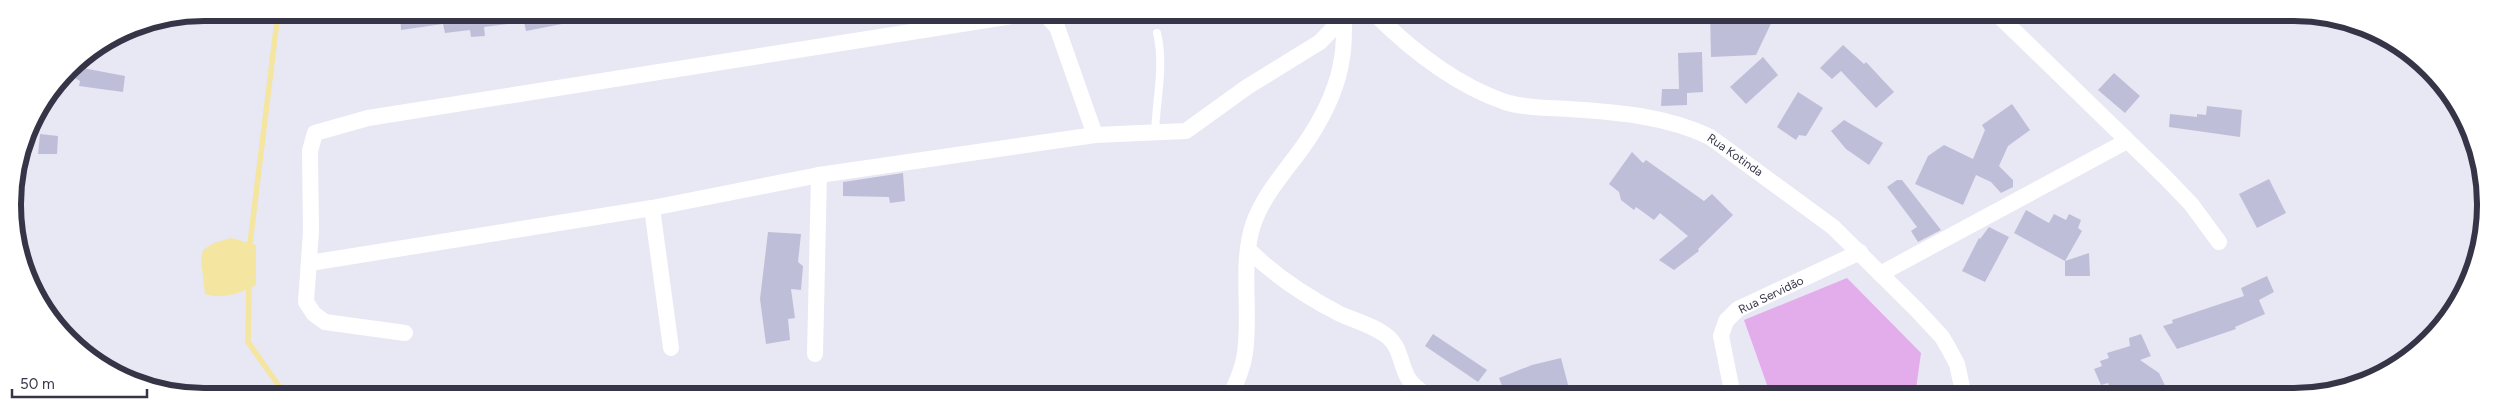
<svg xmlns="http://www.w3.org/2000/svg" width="2498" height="409" viewBox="0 0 2498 409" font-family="Figtree,sans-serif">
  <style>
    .green { fill: #e2adea }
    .water { fill: #f4e5a0 }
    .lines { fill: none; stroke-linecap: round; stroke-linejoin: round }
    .stream { stroke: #f4e5a0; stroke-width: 5.5 }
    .building { fill: #bfbed9 }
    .service { stroke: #fff; stroke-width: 8 }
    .minor { stroke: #fff; stroke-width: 16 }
    .labels { text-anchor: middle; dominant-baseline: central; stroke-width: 4.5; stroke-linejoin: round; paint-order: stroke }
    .street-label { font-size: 12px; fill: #363547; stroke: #fff }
    .rim { fill: none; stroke: #363547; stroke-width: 6 }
  </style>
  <rect width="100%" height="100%" fill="#e8e7f4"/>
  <path class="green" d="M 1847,278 L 1921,353 L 1916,389 L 1910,396 L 1771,396 L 1744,320 Z"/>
  <path class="water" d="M 231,238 L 256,245 L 256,285 C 240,293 223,300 205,294 L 201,260 L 203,250 L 214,243 Z"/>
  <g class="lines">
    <g class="stream">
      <path d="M 249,251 L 278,13"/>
      <path d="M 249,283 L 248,342 L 286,396"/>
    </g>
  </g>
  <g class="building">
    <path d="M 400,13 L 587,13 L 588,19 L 526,31 L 524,22 L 484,27 L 485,36 L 471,37 L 470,30 L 445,33 L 443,24 L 401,30 Z"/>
    <path d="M 1710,13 L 1776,13 L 1756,55 L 1711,57 Z"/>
    <path d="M 1843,45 L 1864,64 L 1866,62 L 1894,92 L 1876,108 L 1841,71 L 1832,79 L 1820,68 Z"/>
    <path d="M 1702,52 L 1703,92 L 1687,93 L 1687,105 L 1661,106 L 1662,89 L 1679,89 L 1678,53 Z"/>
    <path d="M 1763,57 L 1778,75 L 1746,104 L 1730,87 Z"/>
    <path d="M 72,66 L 125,76 L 123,92 L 79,86 L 80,81 L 66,73 Z"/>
    <path d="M 2114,73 L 2140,96 L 2125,113 L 2098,90 Z"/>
    <path d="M 1798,92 L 1823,108 L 1806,136 L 1799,135 L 1796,140 L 1777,127 Z"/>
    <path d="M 2012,104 L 2030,130 L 2008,146 L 1999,166 L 2013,180 L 2013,187 L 2001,193 L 1991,182 L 1976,175 L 1963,205 L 1915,184 L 1928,156 L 1944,145 L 1973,159 L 1985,130 L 1982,125 Z"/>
    <path d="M 2207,106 L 2242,110 L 2240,137 L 2169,127 L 2170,114 L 2197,117 L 2197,114 L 2206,115 Z"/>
    <path d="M 1844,120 L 1883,143 L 1869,165 L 1846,149 L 1831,131 Z"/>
    <path d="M 40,134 L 58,136 L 57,154 L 38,154 Z"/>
    <path d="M 1632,152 L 1643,163 L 1646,160 L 1704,201 L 1712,194 L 1733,215 L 1698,249 L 1699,251 L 1674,270 L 1659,260 L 1688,236 L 1660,213 L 1654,220 L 1636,207 L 1634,210 L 1621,200 L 1619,192 L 1609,184 Z"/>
    <path d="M 903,173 L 905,201 L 890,203 L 889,197 L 843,196 L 843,182 Z"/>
    <path d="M 2269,179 L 2286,213 L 2257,228 L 2239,194 Z"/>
    <path d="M 1897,180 L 1902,180 L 1941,230 L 1918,242 L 1911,231 L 1917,227 L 1887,187 Z"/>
    <path d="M 2026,210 L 2049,223 L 2054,214 L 2066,220 L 2069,214 L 2081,220 L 2078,228 L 2082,231 L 2065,261 L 2089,253 L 2090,276 L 2065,276 L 2065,261 L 2014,233 Z"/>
    <path d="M 1989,227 L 2009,237 L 1985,282 L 1962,271 L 1979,238 L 1980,239 Z"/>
    <path d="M 768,232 L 801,234 L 798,262 L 803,266 L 801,290 L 791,289 L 795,318 L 788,319 L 790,340 L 766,344 L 760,299 Z"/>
    <path d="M 2267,276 L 2274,292 L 2259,300 L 2265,314 L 2235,327 L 2236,329 L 2177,349 L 2163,326 L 2173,323 L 2172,320 L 2244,296 L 2241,288 Z"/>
    <path d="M 1433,334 L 1487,370 L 1478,382 L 1425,346 Z"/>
    <path d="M 2141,334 L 2151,356 L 2140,360 L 2159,373 L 2170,396 L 2114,396 L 2108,383 L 2101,385 L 2094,369 L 2102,366 L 2100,361 L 2109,358 L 2107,353 L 2130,346 L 2129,338 Z"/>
    <path d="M 1561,358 L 1571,396 L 1506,396 L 1499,378 L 1532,365 Z"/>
  </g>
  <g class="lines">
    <path class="service" d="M 1155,134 C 1156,99 1165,67 1157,33"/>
    <g class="minor">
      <path d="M 1374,13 C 1410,49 1456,85 1505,102 C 1524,108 1549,108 1569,109 C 1616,112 1667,116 1710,137 L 1833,227 L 1916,309 L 1942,337 L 1949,349 L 1957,364 L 1964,396"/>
      <path d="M 1996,13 L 2165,177 L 2191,204 L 2219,242"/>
      <path d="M 652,208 L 671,348"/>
      <path d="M 1249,250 C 1275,276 1307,297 1340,314 C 1356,321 1375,326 1388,337 C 1401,348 1400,364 1408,378 C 1413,386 1420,391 1428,396"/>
      <path d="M 310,263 L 652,208 L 819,175 L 1095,135 L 1186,131 L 1247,87 L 1320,42 L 1345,16"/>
      <path d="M 1880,274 L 2127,141"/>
      <path d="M 405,333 L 325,322 L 314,314 L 306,302 L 311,232 L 310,151 L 315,133 L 368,118 L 1025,14 L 1044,13 L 1057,27 L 1095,135"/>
      <path d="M 815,354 L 819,175"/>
      <path d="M 1230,396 C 1237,382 1243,368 1245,353 C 1251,311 1240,265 1253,225 C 1264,192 1290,167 1309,138 C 1324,115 1338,86 1342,58 C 1345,43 1343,28 1345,13"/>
      <path d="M 1733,396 L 1721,336 L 1726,321 L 1738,309 L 1860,252"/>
    </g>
  </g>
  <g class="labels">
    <g class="street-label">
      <text transform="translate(1735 155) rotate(35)">Rua Kotinda</text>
      <text transform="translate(1771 295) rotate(-26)">Rua Servidão</text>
    </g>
  </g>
  <path d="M0 0H2498V409H0ZM204 21H2294A183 183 0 0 1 2477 204V205A183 183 0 0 1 2294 388H204A183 183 0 0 1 21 205V204A183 183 0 0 1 204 21Z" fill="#fff" fill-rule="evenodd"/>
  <path class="rim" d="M204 21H2294A183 183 0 0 1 2477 204V205A183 183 0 0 1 2294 388H204A183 183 0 0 1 21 205V204A183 183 0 0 1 204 21Z"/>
  <path d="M12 389v8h135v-8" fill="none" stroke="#363547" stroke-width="2.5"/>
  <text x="20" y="389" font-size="15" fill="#363547" stroke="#ffffff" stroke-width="4" paint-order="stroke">50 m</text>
</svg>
